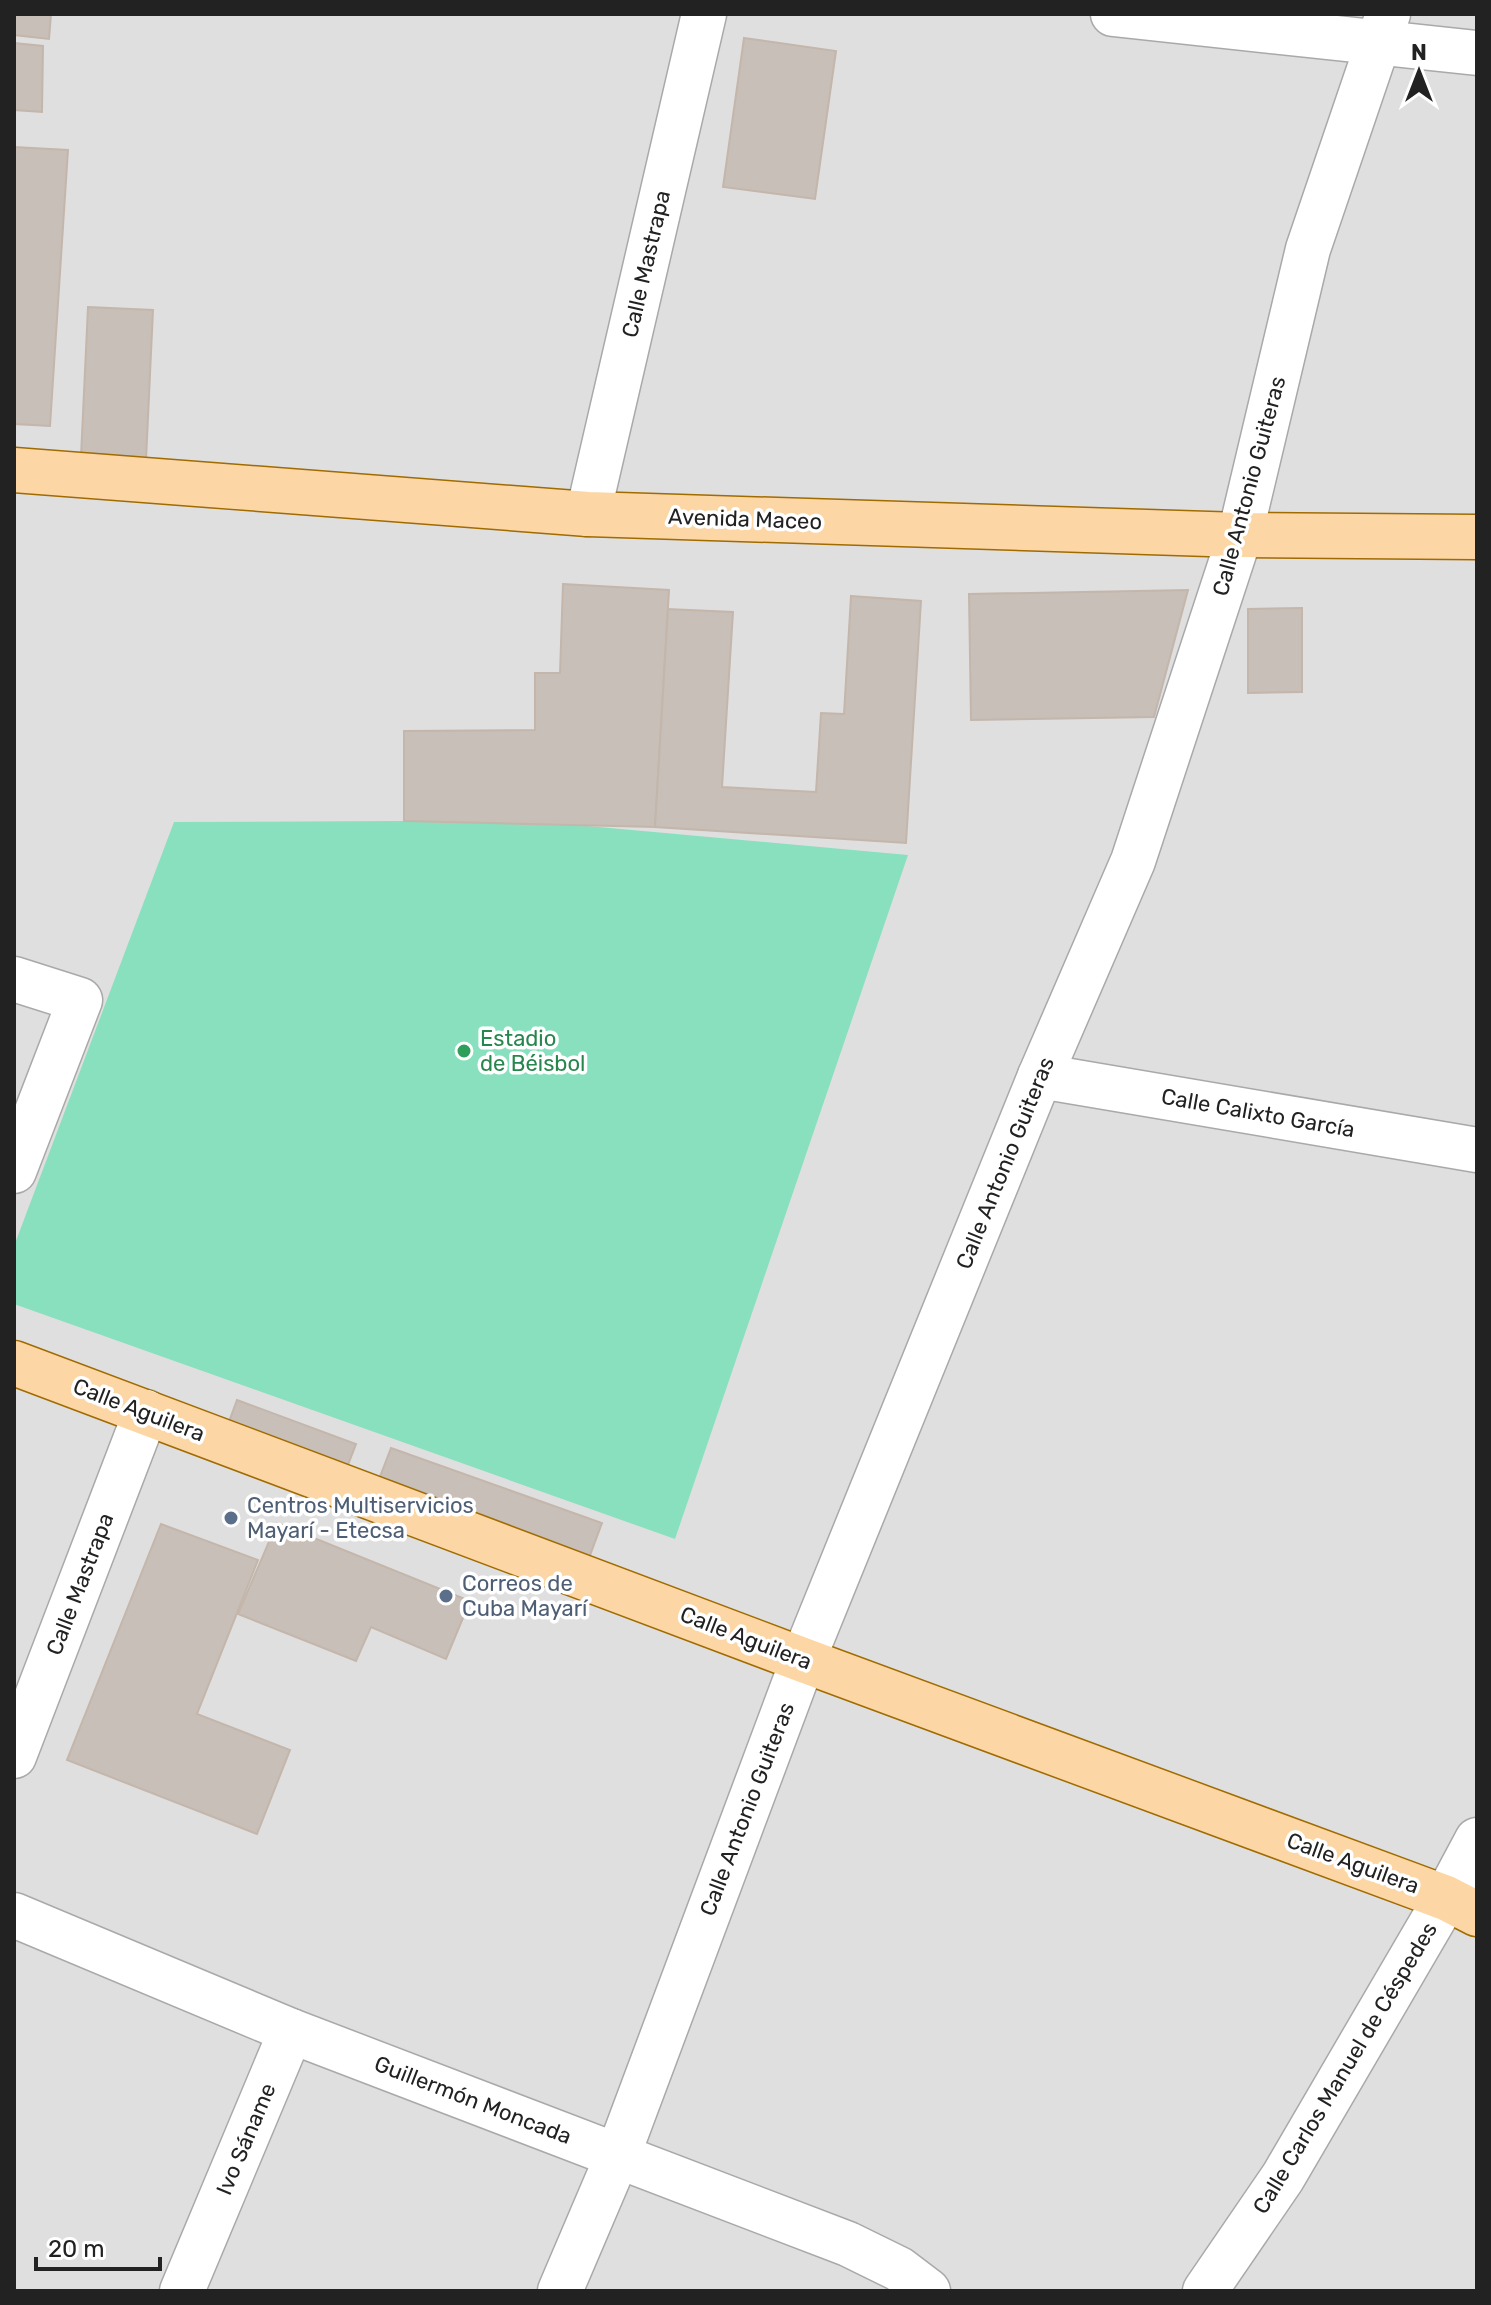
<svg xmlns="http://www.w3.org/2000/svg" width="1491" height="2305" viewBox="0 0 1491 2305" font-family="Rubik,sans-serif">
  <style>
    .residential { fill: #e0dfdf }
    .pitch { fill: #88e0be }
    .building { fill: #c7bfb8; stroke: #c4b6ab; stroke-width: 2 }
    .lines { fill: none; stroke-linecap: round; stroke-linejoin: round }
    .minor-casing { stroke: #a9a9a9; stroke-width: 47 }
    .major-casing { stroke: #a06b00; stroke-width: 47 }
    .minor { stroke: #fff; stroke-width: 44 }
    .major { stroke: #fcd6a4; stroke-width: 44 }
    .leisure-dot { fill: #2e9e5b; stroke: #fff; stroke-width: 3 }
    .service-dot { fill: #5c6f8a; stroke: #fff; stroke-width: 3 }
    .labels { text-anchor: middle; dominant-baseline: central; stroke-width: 7; stroke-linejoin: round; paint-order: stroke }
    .street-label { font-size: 22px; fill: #222; stroke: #fff }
    .leisure-label { font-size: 22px; fill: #27864d; stroke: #fff; text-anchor: start }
    .service-label { font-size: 22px; fill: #4e5e75; stroke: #fff; text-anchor: start }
  </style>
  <rect width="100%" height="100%" fill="#f2efe9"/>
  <rect class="residential" x="14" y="14" width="1463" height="2277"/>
  <path class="pitch" d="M 404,821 L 577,825 L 908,855 L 675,1539 L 14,1304 L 14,1246 L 174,822 Z"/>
  <g class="building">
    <path d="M 14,14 L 51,14 L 49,39 L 14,35 Z"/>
    <path d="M 744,38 L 836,51 L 815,199 L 723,187 Z"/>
    <path d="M 14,43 L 43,46 L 42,112 L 14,110 Z"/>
    <path d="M 14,147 L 68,150 L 50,426 L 14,424 Z"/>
    <path d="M 88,307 L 153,310 L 146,460 L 81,456 Z"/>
    <path d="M 563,584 L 669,590 L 655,827 L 404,821 L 404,731 L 535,730 L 535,673 L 560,673 Z"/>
    <path d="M 1188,590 L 1154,717 L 971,720 L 969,594 Z"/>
    <path d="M 851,596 L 921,601 L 906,843 L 655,827 L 668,609 L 733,612 L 722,787 L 816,792 L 821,713 L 844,714 Z"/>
    <path d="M 1302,608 L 1302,692 L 1248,693 L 1248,609 Z"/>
    <path d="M 237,1400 L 356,1444 L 346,1470 L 227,1427 Z"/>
    <path d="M 391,1448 L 602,1523 L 589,1558 L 378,1482 Z"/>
    <path d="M 277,1523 L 470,1601 L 446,1659 L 371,1627 L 356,1661 L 238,1614 Z"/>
    <path d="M 161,1524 L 258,1560 L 197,1714 L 290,1750 L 257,1834 L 67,1760 Z"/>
  </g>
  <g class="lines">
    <g class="minor-casing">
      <g id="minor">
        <path d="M 1113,14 L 1477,53"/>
        <path d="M 588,514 L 704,14"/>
        <path d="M 14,979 L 80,1000 L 14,1171"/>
        <path d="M 1040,1076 L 1477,1150"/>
        <path d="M 14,1756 L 146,1412"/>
        <path d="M 14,1915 L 291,2031 L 848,2244 L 899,2269 L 928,2291"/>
        <path d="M 182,2291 L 291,2031"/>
        <path d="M 560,2291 L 618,2155 L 803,1660 L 1040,1076 L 1133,861 L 1240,535 L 1308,249 L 1388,14"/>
        <path d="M 1205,2291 L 1283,2177 L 1446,1898 L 1477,1840"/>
      </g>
    </g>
    <g class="major-casing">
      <g id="major">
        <path d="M 14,470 L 588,514 L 1240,535 L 1477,537"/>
        <path d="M 14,1363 L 803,1660 L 1446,1898 L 1477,1914"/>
      </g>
    </g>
    <use href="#minor" class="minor"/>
    <use href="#major" class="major"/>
  </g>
  <circle class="leisure-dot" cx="464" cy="1051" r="8"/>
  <g class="service-dot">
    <circle cx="231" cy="1518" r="8"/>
    <circle cx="446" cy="1596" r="8"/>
  </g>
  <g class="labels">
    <g class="street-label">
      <text transform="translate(646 264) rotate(-77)">Calle Mastrapa</text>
      <text transform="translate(1249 486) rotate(-75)">Calle Antonio Guiteras</text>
      <text transform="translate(745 519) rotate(2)">Avenida Maceo</text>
      <text transform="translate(1258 1113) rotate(10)">Calle Calixto García</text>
      <text transform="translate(1005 1163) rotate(-68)">Calle Antonio Guiteras</text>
      <text transform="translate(139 1410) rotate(21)">Calle Aguilera</text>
      <text transform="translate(80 1584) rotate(-69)">Calle Mastrapa</text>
      <text transform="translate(746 1638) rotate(21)">Calle Aguilera</text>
      <text transform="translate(747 1809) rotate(-69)">Calle Antonio Guiteras</text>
      <text transform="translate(1353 1863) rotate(20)">Calle Aguilera</text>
      <text transform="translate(1345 2068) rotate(-59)">Calle Carlos Manuel de Céspedes</text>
      <text transform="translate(473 2100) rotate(21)">Guillermón Moncada</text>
      <text transform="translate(246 2139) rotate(-67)">Ivo Sáname</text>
    </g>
    <g class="leisure-label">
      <text x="480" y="1038">Estadio<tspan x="480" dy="25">de Béisbol</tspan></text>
    </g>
    <g class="service-label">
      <text x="247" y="1505">Centros Multiservicios<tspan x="247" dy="25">Mayarí - Etecsa</tspan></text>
      <text x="462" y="1583">Correos de<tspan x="462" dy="25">Cuba Mayarí</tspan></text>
    </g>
  </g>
  <rect width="1491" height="2305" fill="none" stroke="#222222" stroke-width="32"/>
  <g transform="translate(1419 72)" stroke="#ffffff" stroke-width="6" paint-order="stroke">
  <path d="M0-6L14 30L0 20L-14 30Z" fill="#222222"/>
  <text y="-12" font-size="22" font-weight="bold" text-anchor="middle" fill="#222222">N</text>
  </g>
  <path d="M36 2257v12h124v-12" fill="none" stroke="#222222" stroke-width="4"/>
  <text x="48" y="2257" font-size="24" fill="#222222" stroke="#ffffff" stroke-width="6" paint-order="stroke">20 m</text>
</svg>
